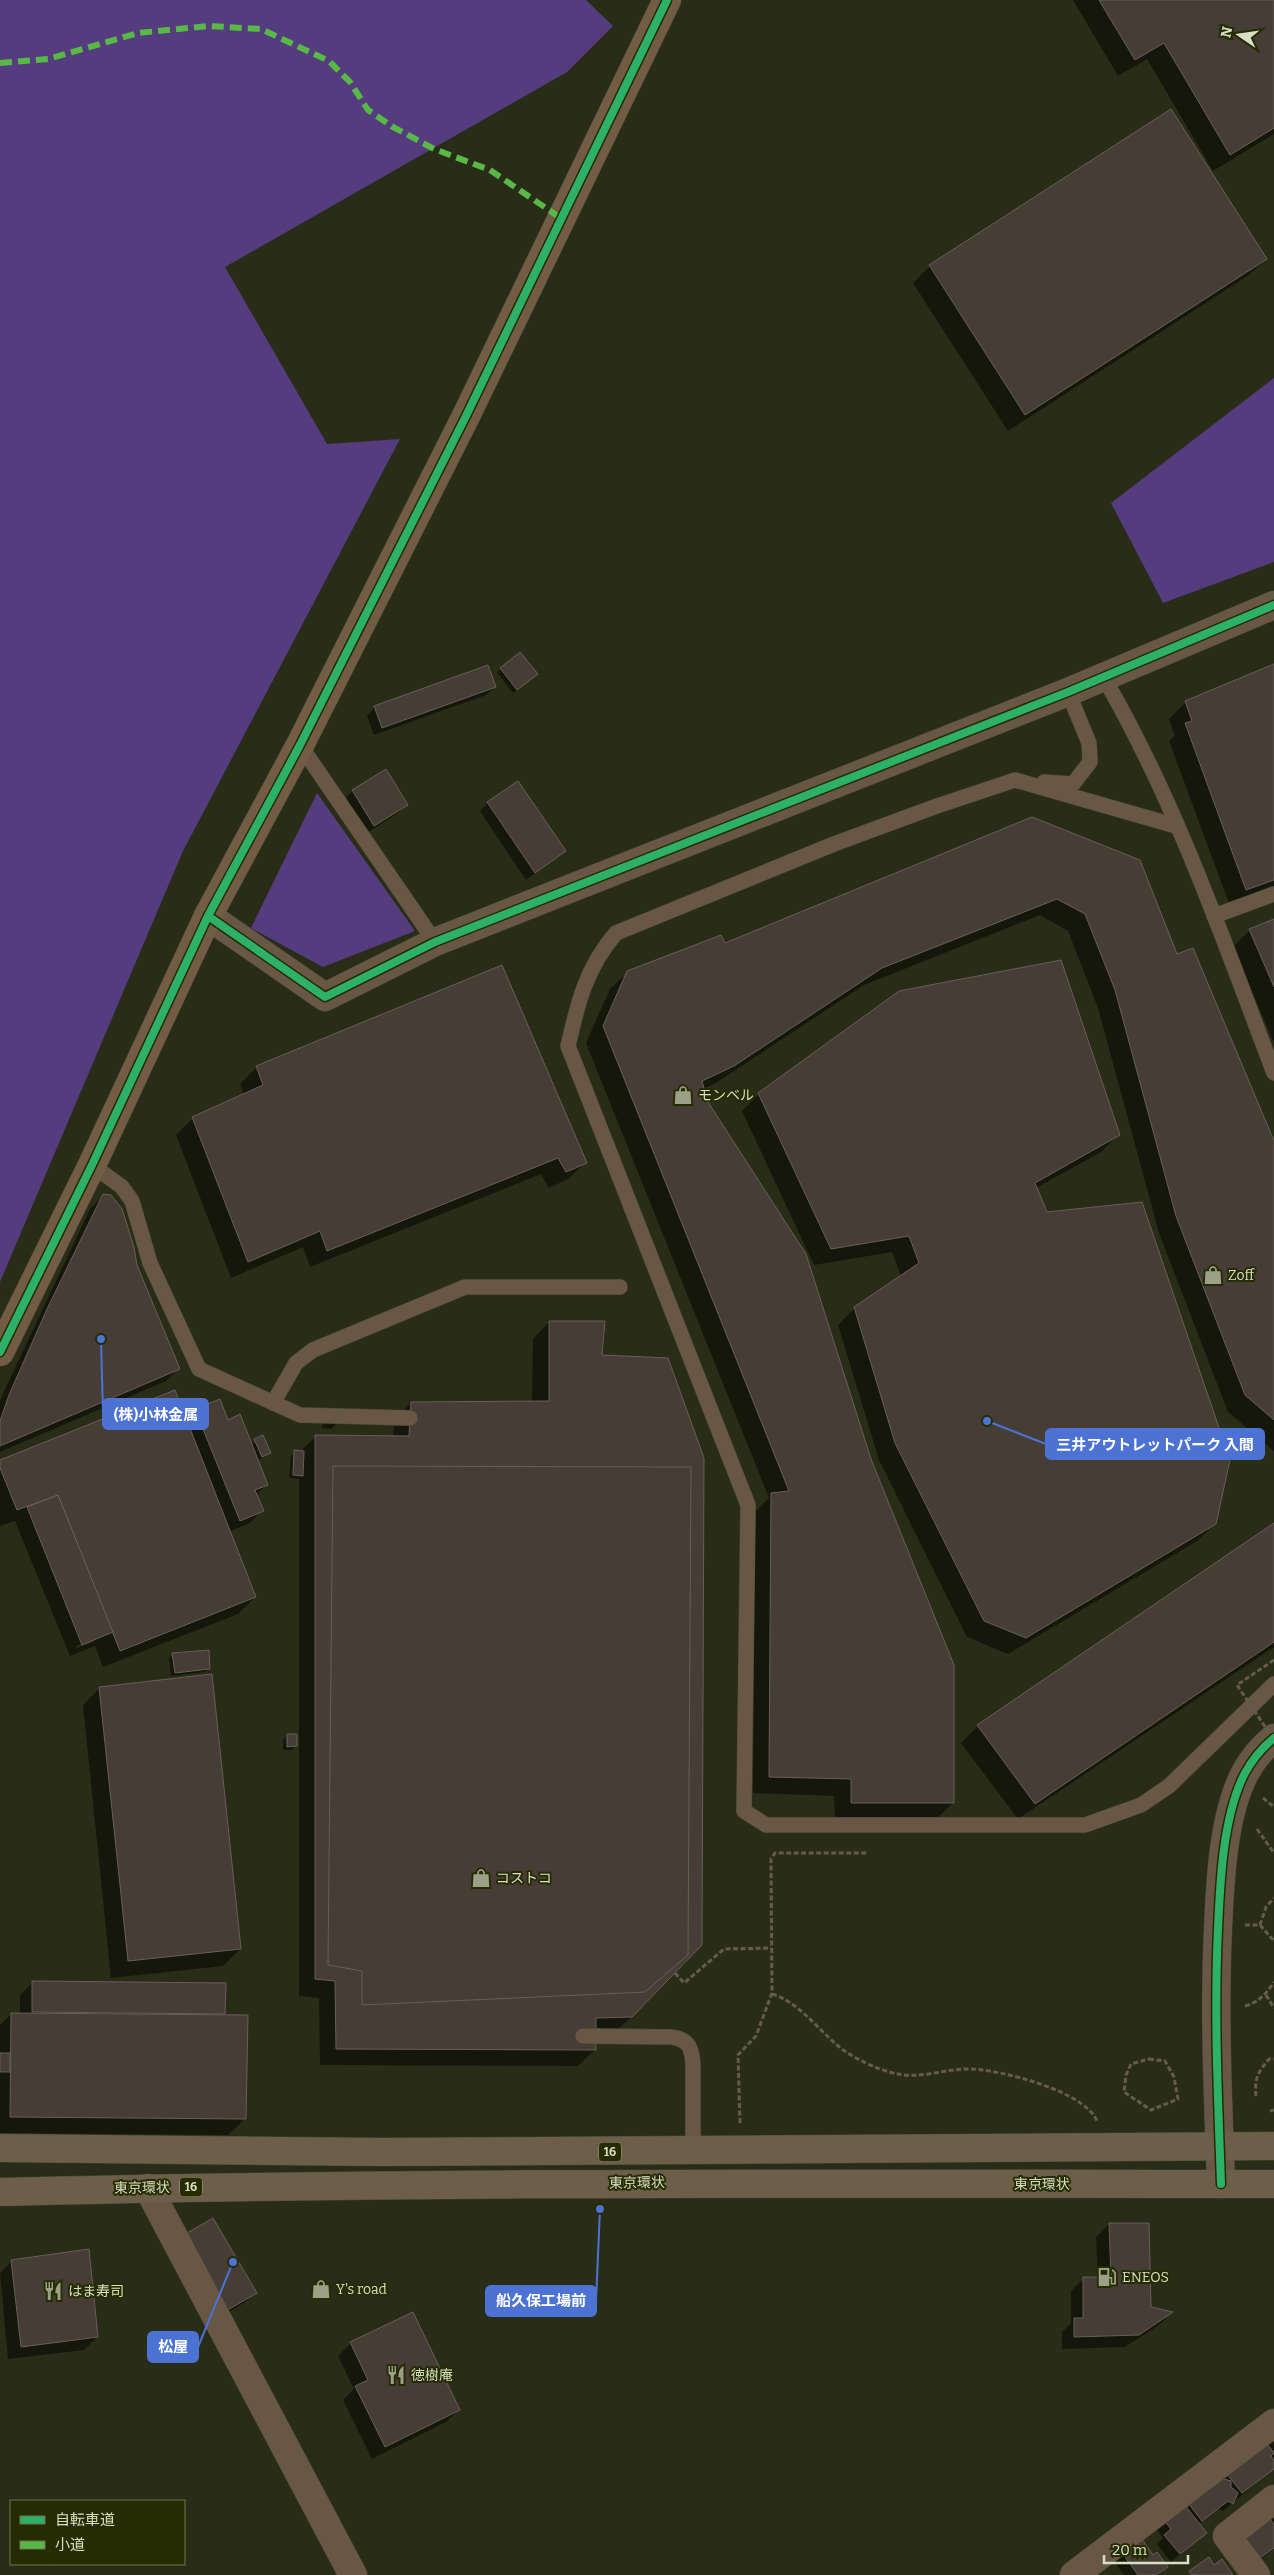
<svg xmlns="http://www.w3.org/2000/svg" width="1274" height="2575" viewBox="0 0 1274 2575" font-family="Bitter,'Noto Sans JP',serif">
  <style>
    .green { fill: #543c7f }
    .shadow { fill: #0007; fill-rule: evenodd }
    .building { fill: #463d37; stroke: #685f59 }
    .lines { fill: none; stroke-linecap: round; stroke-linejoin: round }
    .lane-casing { stroke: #434733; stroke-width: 16 }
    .street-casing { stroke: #434733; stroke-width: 29 }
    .secondary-casing { stroke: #434733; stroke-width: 29 }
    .highway-casing { stroke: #434733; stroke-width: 29 }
    .path { stroke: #655c4b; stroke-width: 3; stroke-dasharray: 5 2.5; stroke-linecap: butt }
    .lane { stroke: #695746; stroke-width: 15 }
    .street { stroke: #695746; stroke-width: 28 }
    .secondary { stroke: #725c45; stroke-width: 28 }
    .highway { stroke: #6c5e49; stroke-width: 28 }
    .path-bridge { stroke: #655c4b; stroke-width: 3; stroke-dasharray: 5 2.5; stroke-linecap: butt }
    .quiet { stroke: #58b947; stroke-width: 6; stroke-dasharray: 12 6; stroke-linecap: butt }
    .cycleway-casing { stroke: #262c02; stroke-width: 11 }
    .cycleway { stroke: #2db169; stroke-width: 8 }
    .labels { text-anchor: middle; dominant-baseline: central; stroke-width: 4; stroke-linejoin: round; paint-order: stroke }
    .shield { fill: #262c02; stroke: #a3a989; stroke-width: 1 }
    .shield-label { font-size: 12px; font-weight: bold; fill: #d9dfc3 }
    .poi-label { font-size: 14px; fill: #d9dfc3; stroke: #262c02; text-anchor: start }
    .street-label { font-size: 14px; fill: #d9dfc3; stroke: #262c02 }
    .leader { fill: none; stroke: #4c72d3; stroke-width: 2 }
    .callout-dot { fill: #4c72d3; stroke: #262c02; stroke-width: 2 }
    .callout { fill: #4c72d3; stroke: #4c72d3; stroke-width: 2 }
    .callout-label { font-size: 15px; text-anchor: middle; font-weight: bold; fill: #fff }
  </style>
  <rect width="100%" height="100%" fill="#292c16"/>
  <g class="green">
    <path d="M 0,0 L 586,0 L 613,26 L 567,72 L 225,267 L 327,444 L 400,439 L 183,851 L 0,1282 Z"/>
    <path d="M 1274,378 L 1274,562 L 1163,603 L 1111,503 Z"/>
    <path d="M 317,793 L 415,931 L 323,967 L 251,928 Z"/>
  </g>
  <g class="shadow">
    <path d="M 1073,0 L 1274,0 L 1274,134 L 1213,171 L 1147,59 L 1118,76 Z"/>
    <path d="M 1266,259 L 1249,275 L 1008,431 L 913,283 L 930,266 Z"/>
    <path d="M 1274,665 L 1274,889 L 1230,906 L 1169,741 L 1175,736 L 1169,719 L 1186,702 Z"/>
    <path d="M 501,669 L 532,678 L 513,693 L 497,672 Z"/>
    <path d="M 495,687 L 486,695 L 374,735 L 367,716 L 375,707 Z"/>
    <path d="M 385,771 L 406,805 L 398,813 L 365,834 L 344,800 L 352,791 Z"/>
    <path d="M 488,803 L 564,851 L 526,880 L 480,811 Z"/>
    <path d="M 1032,818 L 1176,955 L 1274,1144 L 1274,1451 L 1228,1412 L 1159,1233 L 1098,1008 L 1068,931 L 1040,915 L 864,985 L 716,1083 L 703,1089 L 953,1803 L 936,1819 L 835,1819 L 834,1796 L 753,1793 L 755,1512 L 769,1498 L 586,1043 L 610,989 L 628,972 L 725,944 Z"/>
    <path d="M 1274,920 L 1274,1043 L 1233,947 L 1250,930 Z"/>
    <path d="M 257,1067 L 585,1163 L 568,1179 L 549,1188 L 541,1174 L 310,1267 L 303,1247 L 231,1278 L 176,1135 L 193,1118 L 244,1095 L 240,1084 Z"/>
    <path d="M 759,1094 L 1118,1135 L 1101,1152 L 1036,1188 L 1046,1213 L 1215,1524 L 1197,1541 L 1008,1654 L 967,1637 L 879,1460 L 838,1325 L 855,1308 L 901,1276 L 892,1252 L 814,1265 L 742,1111 Z"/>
    <path d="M 103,1196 L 179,1368 L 166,1381 L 0,1452 L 0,1400 L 90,1209 Z"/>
    <path d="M 549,1322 L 601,1356 L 631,2017 L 613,2034 L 595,2034 L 595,2050 L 578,2066 L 320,2065 L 319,1998 L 299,1996 L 299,1479 L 289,1478 L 291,1456 L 295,1452 L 300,1452 L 316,1436 L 393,1437 L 394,1420 L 411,1403 L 532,1402 L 533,1339 Z"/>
    <path d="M 196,1410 L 227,1421 L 251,1444 L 263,1437 L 270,1453 L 257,1461 L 267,1484 L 256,1495 L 262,1510 L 250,1523 L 229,1532 L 255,1597 L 238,1614 L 103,1667 L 95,1646 L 70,1656 L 15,1521 L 0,1526 L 0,1461 L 185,1420 ZM 93,1639 L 93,1642 L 77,1648 L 76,1646 Z"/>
    <path d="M 336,1413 L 335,1425 L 331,1429 L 322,1428 L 323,1416 Z"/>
    <path d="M 1274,1525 L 1274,1647 L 1018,1819 L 961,1743 L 978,1726 Z"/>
    <path d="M 173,1654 L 209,1669 L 205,1672 L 171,1676 L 169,1658 Z"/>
    <path d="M 100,1688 L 240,1949 L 223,1966 L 111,1978 L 83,1705 Z"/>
    <path d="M 287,1736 L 295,1746 L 292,1750 L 283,1750 L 283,1740 Z"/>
    <path d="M 33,1982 L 224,2014 L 222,2016 L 245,2119 L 228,2135 L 0,2133 L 0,2025 L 11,2014 L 20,2014 L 20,1995 Z"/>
    <path d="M 1109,2224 L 1150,2308 L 1171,2313 L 1159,2325 L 1125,2347 L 1062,2349 L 1062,2332 L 1071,2323 L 1071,2291 L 1084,2278 L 1098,2278 L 1096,2237 Z"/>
    <path d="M 174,2246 L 255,2292 L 247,2301 L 217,2319 Z"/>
    <path d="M 12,2261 L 97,2337 L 84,2350 L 8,2359 L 0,2273 Z"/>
    <path d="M 351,2343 L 459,2410 L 446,2422 L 372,2459 L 343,2400 L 354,2389 L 338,2356 Z"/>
    <path d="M 1274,2436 L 1274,2468 L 1223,2511 L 1218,2509 L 1198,2524 L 1205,2532 L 1171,2562 L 1157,2544 L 1163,2538 L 1156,2528 L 1186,2509 Z"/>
    <path d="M 1274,2512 L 1274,2549 L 1244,2570 Z"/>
    <path d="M 1121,2551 L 1152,2556 L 1166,2567 L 1158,2575 L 1124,2575 L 1112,2559 Z"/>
  </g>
  <g class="building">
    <path d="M 1099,0 L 1274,0 L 1274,128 L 1230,155 L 1164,43 L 1135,60 Z"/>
    <path d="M 1171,109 L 1267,259 L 1025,415 L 929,265 Z"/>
    <path d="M 520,652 L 538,674 L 517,690 L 500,668 Z"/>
    <path d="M 1274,664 L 1274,880 L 1246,890 L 1185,723 L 1192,721 L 1185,701 Z"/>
    <path d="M 488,665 L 496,687 L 382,728 L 374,706 Z"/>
    <path d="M 386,769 L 408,805 L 374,826 L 352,790 Z"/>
    <path d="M 518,781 L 566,851 L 535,873 L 487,802 Z"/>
    <path d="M 1032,817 L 1140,860 L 1177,954 L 1193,948 L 1274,1141 L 1274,1420 L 1245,1395 L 1176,1216 L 1115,990 L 1085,914 L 1057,899 L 882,968 L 734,1066 L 702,1081 L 708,1102 L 806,1254 L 871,1459 L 954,1665 L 954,1803 L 851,1803 L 851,1779 L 769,1777 L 771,1493 L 789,1491 L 603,1026 L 627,971 L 721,935 L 725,943 Z"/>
    <path d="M 1274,919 L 1274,987 L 1249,929 Z"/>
    <path d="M 1061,960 L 1120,1135 L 1035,1183 L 1047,1212 L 1142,1202 L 1230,1460 L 1216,1524 L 1026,1638 L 984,1621 L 895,1443 L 854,1307 L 919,1263 L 909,1236 L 831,1249 L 758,1093 L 899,991 Z"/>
    <path d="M 502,965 L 587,1163 L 566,1172 L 558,1158 L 327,1251 L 320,1231 L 248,1262 L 192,1117 L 263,1085 L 256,1066 Z"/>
    <path d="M 103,1194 L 111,1195 L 122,1209 L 134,1247 L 137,1265 L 180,1369 L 0,1446 L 0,1421 L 9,1395 L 47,1309 Z"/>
    <path d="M 549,1321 L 605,1321 L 602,1355 L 668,1358 L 704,1458 L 702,1945 L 632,2017 L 596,2018 L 596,2050 L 336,2049 L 335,1981 L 315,1979 L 315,1435 L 409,1436 L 411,1402 L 549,1401 Z"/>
    <path d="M 175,1390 L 256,1597 L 120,1651 L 58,1495 L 17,1510 L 0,1468 L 0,1460 Z"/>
    <path d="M 220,1399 L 228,1420 L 240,1414 L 268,1485 L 255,1490 L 264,1511 L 240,1521 L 195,1409 Z"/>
    <path d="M 263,1435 L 271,1453 L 262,1457 L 254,1439 Z"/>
    <path d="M 294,1450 L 304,1451 L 303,1476 L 293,1475 Z"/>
    <path d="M 333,1466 L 691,1467 L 688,1955 L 645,1992 L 362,2005 L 362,1971 L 328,1965 Z"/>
    <path d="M 58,1495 L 113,1632 L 82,1645 L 27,1507 Z"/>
    <path d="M 1274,1523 L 1274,1642 L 1035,1804 L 977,1725 Z"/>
    <path d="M 209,1650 L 210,1669 L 175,1673 L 172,1653 Z"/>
    <path d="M 212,1674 L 241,1949 L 128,1961 L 99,1687 Z"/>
    <path d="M 287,1734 L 297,1734 L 297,1746 L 287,1747 Z"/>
    <path d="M 32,1981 L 226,1983 L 225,2014 L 32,2012 Z"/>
    <path d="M 11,2013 L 248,2015 L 246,2119 L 10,2117 Z"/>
    <rect x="0" y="2053" width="10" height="19"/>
    <path d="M 213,2218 L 257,2293 L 226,2311 L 182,2236 Z"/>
    <path d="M 1109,2223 L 1149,2223 L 1151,2307 L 1173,2312 L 1139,2335 L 1074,2337 L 1074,2318 L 1083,2318 L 1083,2277 L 1111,2277 Z"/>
    <path d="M 89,2249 L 98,2337 L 21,2347 L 11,2260 Z"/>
    <path d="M 413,2312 L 460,2410 L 385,2447 L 355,2386 L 368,2380 L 350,2342 Z"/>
    <path d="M 1263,2438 L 1274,2453 L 1271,2456 L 1274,2461 L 1274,2469 L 1242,2493 L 1223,2469 Z"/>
    <path d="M 1217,2477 L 1231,2481 L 1231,2487 L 1238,2493 L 1233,2504 L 1228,2501 L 1202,2521 L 1189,2504 Z"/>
    <path d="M 1183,2503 L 1207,2533 L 1180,2554 L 1164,2535 L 1171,2529 L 1163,2519 Z"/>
    <path d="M 1268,2515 L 1274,2525 L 1274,2548 L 1252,2563 L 1237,2541 Z"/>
    <path d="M 1140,2536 L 1153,2555 L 1157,2552 L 1168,2567 L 1156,2575 L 1138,2575 L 1120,2550 Z"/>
    <path d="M 1209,2557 L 1214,2565 L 1222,2559 L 1233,2575 L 1192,2575 L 1189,2571 Z"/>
  </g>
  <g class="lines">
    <g class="lane-casing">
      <g id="lane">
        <path d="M 1104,678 C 1176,802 1223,939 1274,1073"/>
        <path d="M 300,745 L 435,942"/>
        <path d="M 1044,782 L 1073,784 L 1090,762 L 1089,743 L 1068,692"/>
        <path d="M 1176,826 L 1015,780 L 937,806 L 834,844 L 616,933 C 586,968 578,1002 568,1046 L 748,1505 L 744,1811 L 766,1825 L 1085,1825 L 1141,1805 L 1169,1786 L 1274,1684"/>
        <path d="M 1214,916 L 1274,894"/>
        <path d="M 92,1165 L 122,1187 L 132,1201 L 150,1263 L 199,1369 L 300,1415 L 410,1418"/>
        <path d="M 273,1403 L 296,1363 L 313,1350 L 465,1287 L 620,1287"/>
        <path d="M 583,2036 L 671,2037 C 689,2039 692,2048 693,2065 L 693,2151"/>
      </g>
    </g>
    <g class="street-casing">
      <g id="street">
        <path d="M 208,916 L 325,997 L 435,942 L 1068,692 L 1274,605"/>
        <path d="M 1221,2184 C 1218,2099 1214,2014 1218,1929 C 1220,1882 1223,1815 1245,1773 C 1252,1760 1263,1747 1274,1738"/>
        <path d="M 148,2188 L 353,2575"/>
        <path d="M 1074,2575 L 1274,2423"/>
        <path d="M 1256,2575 L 1227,2536 L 1274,2499"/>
      </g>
    </g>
    <g class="secondary-casing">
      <path id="secondary" d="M 0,1352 L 92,1165 L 208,916 L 300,745 L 466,416 L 667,0"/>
    </g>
    <g class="highway-casing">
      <g id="highway">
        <path d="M 0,2148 L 383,2152 L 1274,2146"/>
        <path d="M 0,2192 C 425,2181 849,2184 1274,2184"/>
      </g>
    </g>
    <g class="path">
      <path d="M 1263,1798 L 1274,1807"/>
      <path d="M 1257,1829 L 1274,1853"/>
      <path d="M 1245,1925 L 1260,1925 L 1274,1941"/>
      <path d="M 1260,1925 L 1266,1907 L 1274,1898"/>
      <path d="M 675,1973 L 684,1983 L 724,1949 L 771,1948"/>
      <path d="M 772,1994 C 798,2002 816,2027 837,2045 C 852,2058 878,2070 898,2074 C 922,2079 947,2068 971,2069 C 1001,2070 1085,2091 1097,2121"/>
      <path d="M 1266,1995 L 1274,2008"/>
      <path d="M 1245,2006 C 1259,2002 1266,1994 1274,1982"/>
      <path d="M 1149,2059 L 1165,2061 L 1174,2077 L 1178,2099 L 1151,2110 L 1124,2092 L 1126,2075 L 1131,2064 Z"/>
      <path d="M 1256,2096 C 1254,2079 1258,2072 1269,2059 L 1274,2059"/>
      <path d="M 1270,2111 L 1274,2110"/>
      <path d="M 740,2123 L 738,2055 L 756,2036 L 772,1993 L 771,1859 L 775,1853 L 867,1853"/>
    </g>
    <use href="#lane" class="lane"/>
    <use href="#street" class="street"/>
    <use href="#secondary" class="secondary"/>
    <use href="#highway" class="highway"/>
    <path class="path-bridge" d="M 1274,1660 L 1237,1685 L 1274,1740"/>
    <path class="quiet" d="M 0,63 L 48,59 L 138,33 L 209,26 L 261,29 L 329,61 L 350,82 L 368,110 L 393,127 L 434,149 L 490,170 L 562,219"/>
    <g class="cycleway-casing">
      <g id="cycleway">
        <path d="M 208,916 L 325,997 L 435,942 L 1068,692 L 1274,605"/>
        <path d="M 0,1352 L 92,1165 L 208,916 L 300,745 L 466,416 L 667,0"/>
        <path d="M 1221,2184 C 1218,2099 1214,2014 1218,1929 C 1220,1882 1223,1815 1245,1773 C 1252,1760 1263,1747 1274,1738"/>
      </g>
    </g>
    <use href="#cycleway" class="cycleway"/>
  </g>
  <defs>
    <g id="shop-bare" transform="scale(1.5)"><path d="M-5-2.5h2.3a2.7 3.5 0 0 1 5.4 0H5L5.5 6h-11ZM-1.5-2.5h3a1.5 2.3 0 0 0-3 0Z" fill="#9ba086" stroke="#262c02" stroke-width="2.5" paint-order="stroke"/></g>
    <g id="fuel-bare" transform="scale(1.5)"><path d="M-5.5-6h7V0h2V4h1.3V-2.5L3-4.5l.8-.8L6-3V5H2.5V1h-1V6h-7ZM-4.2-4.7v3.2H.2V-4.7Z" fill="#9ba086" stroke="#262c02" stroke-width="2.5" paint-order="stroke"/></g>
    <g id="restaurant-bare" transform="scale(1.5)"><path d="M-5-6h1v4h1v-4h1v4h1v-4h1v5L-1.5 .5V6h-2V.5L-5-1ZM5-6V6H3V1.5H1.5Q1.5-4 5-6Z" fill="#9ba086" stroke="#262c02" stroke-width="2.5" paint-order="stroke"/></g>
  </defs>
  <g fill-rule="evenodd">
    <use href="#shop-bare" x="683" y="1095"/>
    <use href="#shop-bare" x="1213" y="1275"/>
    <use href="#shop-bare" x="481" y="1878"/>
    <use href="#fuel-bare" x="1107" y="2277"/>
    <use href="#shop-bare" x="321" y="2289"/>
    <use href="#restaurant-bare" x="53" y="2291"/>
    <use href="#restaurant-bare" x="396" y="2375"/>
  </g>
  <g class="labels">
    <g class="shield">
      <rect x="599" y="2142.5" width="22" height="19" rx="4"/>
      <rect x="180" y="2177.5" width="22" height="19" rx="4"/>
    </g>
    <g class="shield-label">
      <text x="610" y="2152">16</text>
      <text x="191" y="2187">16</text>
    </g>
    <g class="poi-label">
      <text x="698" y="1095">モンベル</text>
      <text x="1228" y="1275">Zoff</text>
      <text x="496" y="1878">コストコ</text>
      <text x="1122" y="2277">ENEOS</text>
      <text x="336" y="2289">Y's road</text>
      <text x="68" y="2291">はま寿司</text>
      <text x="411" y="2375">徳樹庵</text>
    </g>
    <g class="street-label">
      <text transform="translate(637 2183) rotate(-1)">東京環状</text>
      <text x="1042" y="2184">東京環状</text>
      <text transform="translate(142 2188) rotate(-1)">東京環状</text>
    </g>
  </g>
  <path class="leader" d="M101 1339L103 1414M987 1421L1046 1444M600 2209L596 2301M233 2262L198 2347"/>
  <g class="callout-dot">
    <circle cx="101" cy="1339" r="5"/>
    <circle cx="987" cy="1421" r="5"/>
    <circle cx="600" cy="2209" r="5"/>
    <circle cx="233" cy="2262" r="5"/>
  </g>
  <g class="callout">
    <rect x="103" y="1399" width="105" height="30" rx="5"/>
    <rect x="1046" y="1429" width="218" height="30" rx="5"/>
    <rect x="486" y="2286" width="110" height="30" rx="5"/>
    <rect x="148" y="2332" width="50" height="30" rx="5"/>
  </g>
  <g class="callout-label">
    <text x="156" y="1420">(株)小林金属</text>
    <text x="1155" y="1450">三井アウトレットパーク 入間</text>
    <text x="541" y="2306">船久保工場前</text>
    <text x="173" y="2352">松屋</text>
  </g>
  <rect x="10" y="2500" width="175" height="65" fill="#262c02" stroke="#6e744f"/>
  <rect x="20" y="2516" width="25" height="8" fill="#2db169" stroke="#6e744f"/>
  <text x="55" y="2525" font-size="15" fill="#d9dfc3">自転車道</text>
  <rect x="20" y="2541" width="25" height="8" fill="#58b947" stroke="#6e744f"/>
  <text x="55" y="2550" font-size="15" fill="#d9dfc3">小道</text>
  <g transform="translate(1239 35) rotate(283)" stroke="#262c02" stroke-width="4" paint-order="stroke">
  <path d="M0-4L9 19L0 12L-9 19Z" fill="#d9dfc3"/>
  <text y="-8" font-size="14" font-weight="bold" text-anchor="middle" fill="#d9dfc3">N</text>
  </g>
  <path d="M1104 2555v8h84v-8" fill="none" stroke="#d9dfc3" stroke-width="2.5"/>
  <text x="1112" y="2555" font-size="15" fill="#d9dfc3" stroke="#262c02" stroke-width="4" paint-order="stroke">20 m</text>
</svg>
